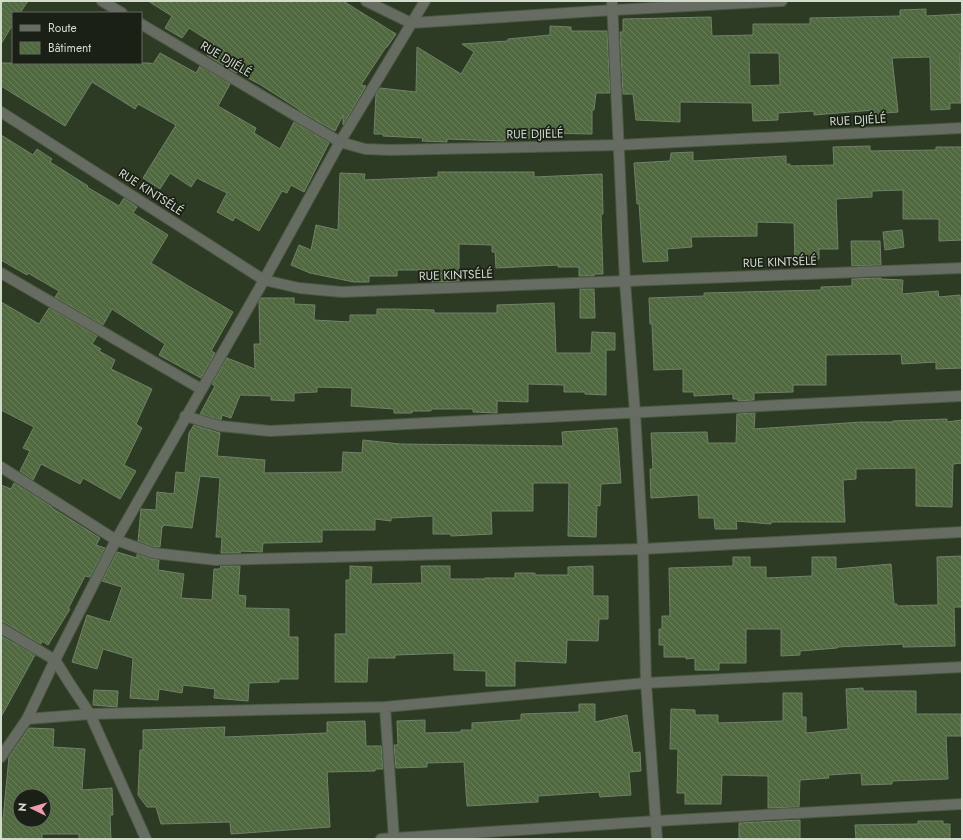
<svg xmlns="http://www.w3.org/2000/svg" width="963" height="840" viewBox="0 0 963 840" font-family="Jost,sans-serif">
  <style>
    .building { fill: url(#building-back-hatch); stroke: #728168; fill-rule: evenodd }
    .lines { fill: none; stroke-linecap: round; stroke-linejoin: round }
    .minor-casing { stroke: #4b5842; stroke-width: 12 }
    .minor { stroke: #666c62; stroke-width: 10 }
    .labels { text-anchor: middle; dominant-baseline: central; stroke-width: 3.5; stroke-linejoin: round; paint-order: stroke }
    .street-label { font-size: 12px; fill: #d3dbcd; stroke: #1a2016 }
  </style>
  <defs>
    <pattern id="building-back-hatch" width="6" height="6" patternUnits="userSpaceOnUse"><rect width="6" height="6" fill="#50693f"/><path d="M-1 5l2 2M0 0l6 6M5-1l2 2" fill="none" stroke="#687e5a"/></pattern>
  </defs>
  <rect width="100%" height="100%" fill="#2d3b24"/>
  <g class="building">
    <path d="M 1,1 L 28,1 L 20,13 L 13,13 L 13,24 L 1,44 Z"/>
    <path d="M 148,1 L 343,1 L 396,34 L 387,47 L 386,47 L 361,85 L 366,86 L 343,125 L 343,115 L 335,131 L 300,111 L 300,110 L 261,85 L 237,72 L 236,73 L 207,55 L 214,44 L 189,28 L 182,38 L 165,28 L 172,16 Z"/>
    <path d="M 926,9 L 926,16 L 962,14 L 962,54 L 960,54 L 961,103 L 950,103 L 950,109 L 931,110 L 930,57 L 892,58 L 898,112 L 874,114 L 874,110 L 814,115 L 814,111 L 778,113 L 778,120 L 753,121 L 752,103 L 680,102 L 680,122 L 636,120 L 633,94 L 623,94 L 620,32 L 623,32 L 623,19 L 711,17 L 712,36 L 753,35 L 753,24 L 810,24 L 810,18 L 900,16 L 900,10 ZM 749,53 L 779,53 L 780,85 L 750,86 Z"/>
    <path d="M 550,26 L 571,27 L 571,31 L 607,31 L 610,93 L 596,93 L 594,110 L 592,110 L 592,134 L 540,133 L 540,137 L 504,140 L 504,141 L 447,139 L 447,142 L 422,141 L 423,138 L 383,136 L 383,134 L 374,134 L 376,94 L 380,88 L 416,92 L 417,47 L 461,74 L 474,52 L 462,44 L 508,41 L 508,39 L 550,35 Z"/>
    <path d="M 160,53 L 196,73 L 200,66 L 230,84 L 218,106 L 256,128 L 254,133 L 280,149 L 294,122 L 329,143 L 304,192 L 291,185 L 287,193 L 282,191 L 259,231 L 235,217 L 233,221 L 217,212 L 227,193 L 197,178 L 191,187 L 170,173 L 160,189 L 143,178 L 176,125 L 138,104 L 135,109 L 92,82 L 65,126 L 1,86 L 1,63 L 150,63 L 153,64 Z"/>
    <path d="M 1,135 L 33,155 L 37,149 L 52,159 L 50,162 L 88,186 L 87,187 L 119,206 L 124,198 L 137,207 L 133,213 L 168,235 L 151,263 L 190,287 L 233,312 L 211,351 L 215,353 L 201,378 L 159,355 L 165,344 L 112,309 L 103,325 L 55,297 L 59,291 L 28,273 L 27,275 L 1,260 Z"/>
    <path d="M 870,146 L 870,151 L 936,150 L 936,147 L 962,147 L 962,240 L 939,241 L 939,219 L 903,219 L 903,190 L 872,191 L 872,197 L 836,199 L 838,249 L 819,249 L 819,259 L 795,260 L 794,223 L 757,222 L 757,236 L 691,237 L 692,247 L 667,249 L 668,261 L 643,262 L 639,203 L 637,204 L 634,163 L 670,161 L 671,153 L 693,152 L 693,161 L 786,156 L 786,164 L 790,164 L 790,166 L 834,165 L 833,147 Z"/>
    <path d="M 438,172 L 534,172 L 534,177 L 602,174 L 603,214 L 601,214 L 603,274 L 594,274 L 594,276 L 579,276 L 579,267 L 558,267 L 558,265 L 496,268 L 495,252 L 492,252 L 492,245 L 459,244 L 459,281 L 432,282 L 432,270 L 397,270 L 397,276 L 369,276 L 369,282 L 354,282 L 310,273 L 291,265 L 299,245 L 311,250 L 316,225 L 338,230 L 340,173 L 365,174 L 364,180 L 438,177 Z"/>
    <path d="M 902,230 L 904,247 L 885,250 L 883,232 Z"/>
    <path d="M 851,241 L 880,241 L 881,265 L 852,266 Z"/>
    <path d="M 881,278 L 881,279 L 903,280 L 902,294 L 938,291 L 939,297 L 960,295 L 962,316 L 962,368 L 936,369 L 936,362 L 902,364 L 901,354 L 826,355 L 826,385 L 793,385 L 793,392 L 754,393 L 754,400 L 738,401 L 738,399 L 733,399 L 733,394 L 694,396 L 694,392 L 683,392 L 683,369 L 654,370 L 652,324 L 650,324 L 649,298 L 704,296 L 704,293 L 821,290 L 821,287 L 852,286 L 852,279 Z"/>
    <path d="M 580,289 L 594,289 L 595,318 L 580,318 Z"/>
    <path d="M 261,298 L 294,298 L 294,304 L 315,305 L 314,320 L 350,322 L 350,315 L 377,315 L 377,309 L 398,309 L 434,310 L 434,313 L 497,313 L 497,305 L 554,303 L 556,353 L 591,353 L 592,332 L 615,333 L 615,350 L 606,350 L 606,395 L 585,394 L 585,392 L 564,392 L 564,385 L 528,384 L 528,402 L 497,401 L 497,413 L 473,412 L 473,409 L 431,409 L 431,411 L 412,411 L 412,413 L 394,413 L 394,409 L 351,406 L 352,388 L 317,387 L 317,392 L 294,393 L 294,401 L 271,400 L 271,396 L 240,395 L 231,418 L 222,415 L 221,420 L 200,414 L 215,386 L 212,384 L 227,358 L 255,369 L 254,344 L 260,344 L 259,301 Z"/>
    <path d="M 1,302 L 39,324 L 49,308 L 97,336 L 92,344 L 101,349 L 99,351 L 115,360 L 111,369 L 152,389 L 136,424 L 142,428 L 124,465 L 136,471 L 120,499 L 83,478 L 80,484 L 41,464 L 33,480 L 20,471 L 30,451 L 23,448 L 34,427 L 1,410 Z"/>
    <path d="M 755,413 L 754,429 L 862,422 L 893,422 L 893,421 L 947,419 L 947,422 L 962,420 L 962,463 L 953,464 L 952,507 L 916,506 L 916,468 L 856,469 L 856,479 L 843,480 L 845,522 L 771,522 L 771,524 L 736,521 L 737,529 L 715,529 L 714,518 L 699,518 L 698,495 L 651,498 L 650,469 L 653,469 L 651,433 L 707,432 L 708,443 L 736,443 L 737,414 Z"/>
    <path d="M 194,425 L 220,433 L 217,456 L 265,460 L 264,473 L 342,472 L 343,452 L 362,453 L 363,440 L 400,444 L 563,446 L 562,432 L 617,428 L 621,483 L 601,484 L 600,506 L 597,505 L 596,537 L 568,536 L 569,483 L 533,483 L 533,511 L 491,511 L 492,534 L 451,536 L 451,534 L 433,534 L 433,516 L 391,518 L 391,521 L 375,519 L 375,530 L 322,530 L 322,542 L 263,543 L 262,552 L 241,551 L 240,553 L 221,553 L 222,537 L 216,537 L 220,478 L 200,476 L 192,528 L 163,525 L 163,527 L 162,527 L 160,547 L 154,547 L 138,541 L 141,509 L 156,510 L 157,492 L 174,494 L 176,472 L 185,473 L 189,433 Z"/>
    <path d="M 14,483 L 52,507 L 52,508 L 100,538 L 96,545 L 105,548 L 90,577 L 85,576 L 68,609 L 70,609 L 48,645 L 42,641 L 41,644 L 4,622 L 1,622 L 1,485 L 11,489 Z"/>
    <path d="M 117,552 L 137,558 L 137,554 L 151,559 L 159,560 L 158,570 L 184,574 L 181,598 L 212,600 L 214,569 L 220,569 L 221,566 L 240,566 L 238,595 L 246,596 L 245,608 L 289,609 L 289,637 L 298,637 L 298,679 L 279,679 L 279,682 L 249,683 L 248,701 L 214,698 L 215,689 L 183,685 L 182,693 L 159,689 L 158,700 L 130,698 L 133,658 L 103,649 L 97,669 L 72,662 L 87,615 L 110,622 L 122,587 L 102,581 Z"/>
    <path d="M 962,556 L 962,607 L 954,607 L 955,646 L 903,647 L 903,644 L 837,647 L 837,648 L 800,651 L 800,655 L 781,656 L 781,629 L 746,629 L 746,663 L 719,663 L 719,670 L 695,670 L 695,658 L 686,659 L 686,657 L 664,657 L 664,645 L 659,645 L 659,629 L 662,629 L 662,616 L 670,616 L 669,568 L 733,566 L 733,557 L 750,557 L 750,567 L 766,567 L 766,578 L 812,576 L 812,557 L 836,557 L 836,569 L 891,564 L 894,604 L 897,604 L 897,606 L 938,605 L 937,557 Z"/>
    <path d="M 350,566 L 372,567 L 371,584 L 422,583 L 421,566 L 450,566 L 450,579 L 485,579 L 485,578 L 515,578 L 515,573 L 535,573 L 535,575 L 568,575 L 568,567 L 593,566 L 593,596 L 608,596 L 608,619 L 599,619 L 598,641 L 567,640 L 566,663 L 515,661 L 515,686 L 486,686 L 486,671 L 454,670 L 454,653 L 395,655 L 395,658 L 368,658 L 367,682 L 335,682 L 335,634 L 346,634 L 346,580 L 350,580 Z"/>
    <path d="M 1,636 L 35,655 L 1,717 Z"/>
    <path d="M 863,688 L 863,691 L 916,691 L 916,714 L 961,714 L 961,736 L 946,736 L 948,779 L 892,781 L 892,784 L 862,785 L 861,773 L 828,775 L 829,778 L 800,780 L 799,807 L 768,808 L 768,776 L 722,775 L 721,804 L 685,804 L 685,793 L 677,793 L 678,749 L 670,749 L 671,709 L 695,710 L 695,715 L 718,715 L 718,723 L 783,721 L 783,693 L 802,693 L 802,717 L 806,717 L 806,733 L 848,729 L 846,689 Z"/>
    <path d="M 94,690 L 118,691 L 117,707 L 93,705 Z"/>
    <path d="M 579,704 L 595,704 L 595,722 L 627,715 L 633,753 L 640,752 L 641,771 L 629,772 L 631,795 L 600,797 L 599,792 L 538,796 L 538,802 L 467,806 L 464,762 L 427,763 L 427,767 L 396,768 L 394,745 L 398,745 L 397,721 L 425,720 L 425,733 L 461,732 L 461,730 L 472,730 L 472,723 L 521,720 L 521,714 L 579,712 Z"/>
    <path d="M 365,721 L 366,746 L 381,746 L 383,769 L 375,769 L 375,771 L 327,772 L 330,827 L 231,834 L 230,822 L 161,824 L 156,807 L 147,807 L 138,795 L 140,750 L 143,750 L 143,730 L 225,727 L 224,737 L 327,733 L 327,722 Z"/>
    <path d="M 29,728 L 54,729 L 53,747 L 85,749 L 82,790 L 112,788 L 113,815 L 110,815 L 111,839 L 79,839 L 79,834 L 42,834 L 42,839 L 1,839 L 1,820 L 3,819 L 9,757 ZM 20,796 L 44,796 L 44,820 L 20,820 Z"/>
    <path d="M 800,820 L 800,839 L 739,839 L 739,823 Z"/>
    <path d="M 918,821 L 943,821 L 943,824 L 950,824 L 950,839 L 856,839 L 855,825 L 918,824 Z"/>
  </g>
  <g class="lines">
    <g class="minor-casing">
      <g id="minor">
        <path d="M 102,1 L 122,13"/>
        <path d="M 366,1 L 411,23 L 613,10 L 782,1"/>
        <path d="M 612,1 L 625,282 L 635,413 L 643,549 L 646,683 L 657,839"/>
        <path d="M 141,24 L 340,142 L 365,149 L 390,150 L 619,145 L 962,128"/>
        <path d="M 1,112 L 264,280 L 299,288 L 342,292 L 962,268"/>
        <path d="M 1,273 L 201,389"/>
        <path d="M 185,416 L 220,426 L 270,431 L 962,396"/>
        <path d="M 1,467 L 116,540 L 153,553 L 216,560 L 643,549 L 962,532"/>
        <path d="M 1,628 L 55,660 L 70,684 L 90,714 L 146,839"/>
        <path d="M 385,707 L 394,839"/>
        <path d="M 27,719 L 90,714 L 385,707 L 646,683 L 962,667"/>
        <path d="M 1,757 L 27,719 L 55,660 L 116,540 L 264,280 L 340,142 L 425,1"/>
        <path d="M 381,839 L 656,821 L 962,804"/>
      </g>
    </g>
    <use href="#minor" class="minor"/>
  </g>
  <g class="labels">
    <g class="street-label">
      <text transform="translate(226 59) rotate(31)">RUE DJIÉLÉ</text>
      <text transform="translate(858 120) rotate(-3)">RUE DJIÉLÉ</text>
      <text transform="translate(535 134) rotate(-1)">RUE DJIÉLÉ</text>
      <text transform="translate(151 192) rotate(33)">RUE KINTSÉLÉ</text>
      <text transform="translate(780 262) rotate(-2)">RUE KINTSÉLÉ</text>
      <text transform="translate(456 275) rotate(-2)">RUE KINTSÉLÉ</text>
    </g>
  </g>
  <rect width="963" height="840" fill="none" stroke="#d3dbcd" stroke-width="4"/>
  <rect x="12" y="12" width="130" height="52" fill="#1a2016" stroke="#646b5f"/>
  <rect x="20" y="25" width="20" height="6" fill="#666c62" stroke="#646b5f"/>
  <text x="48" y="32" font-size="12" fill="#d3dbcd">Route</text>
  <rect x="20" y="42" width="20" height="12" fill="url(#building-back-hatch)" stroke="#646b5f"/>
  <text x="48" y="52" font-size="12" fill="#d3dbcd">Bâtiment</text>
  <g transform="translate(32 808) rotate(275)"><circle r="19" fill="#1a2016" stroke="#646b5f"/>
  <path d="M0-3L7 15L0 10L-7 15Z" fill="#f29aae"/>
  <text y="-6" font-size="11" font-weight="bold" text-anchor="middle" fill="#d3dbcd">N</text>
  </g>
</svg>
